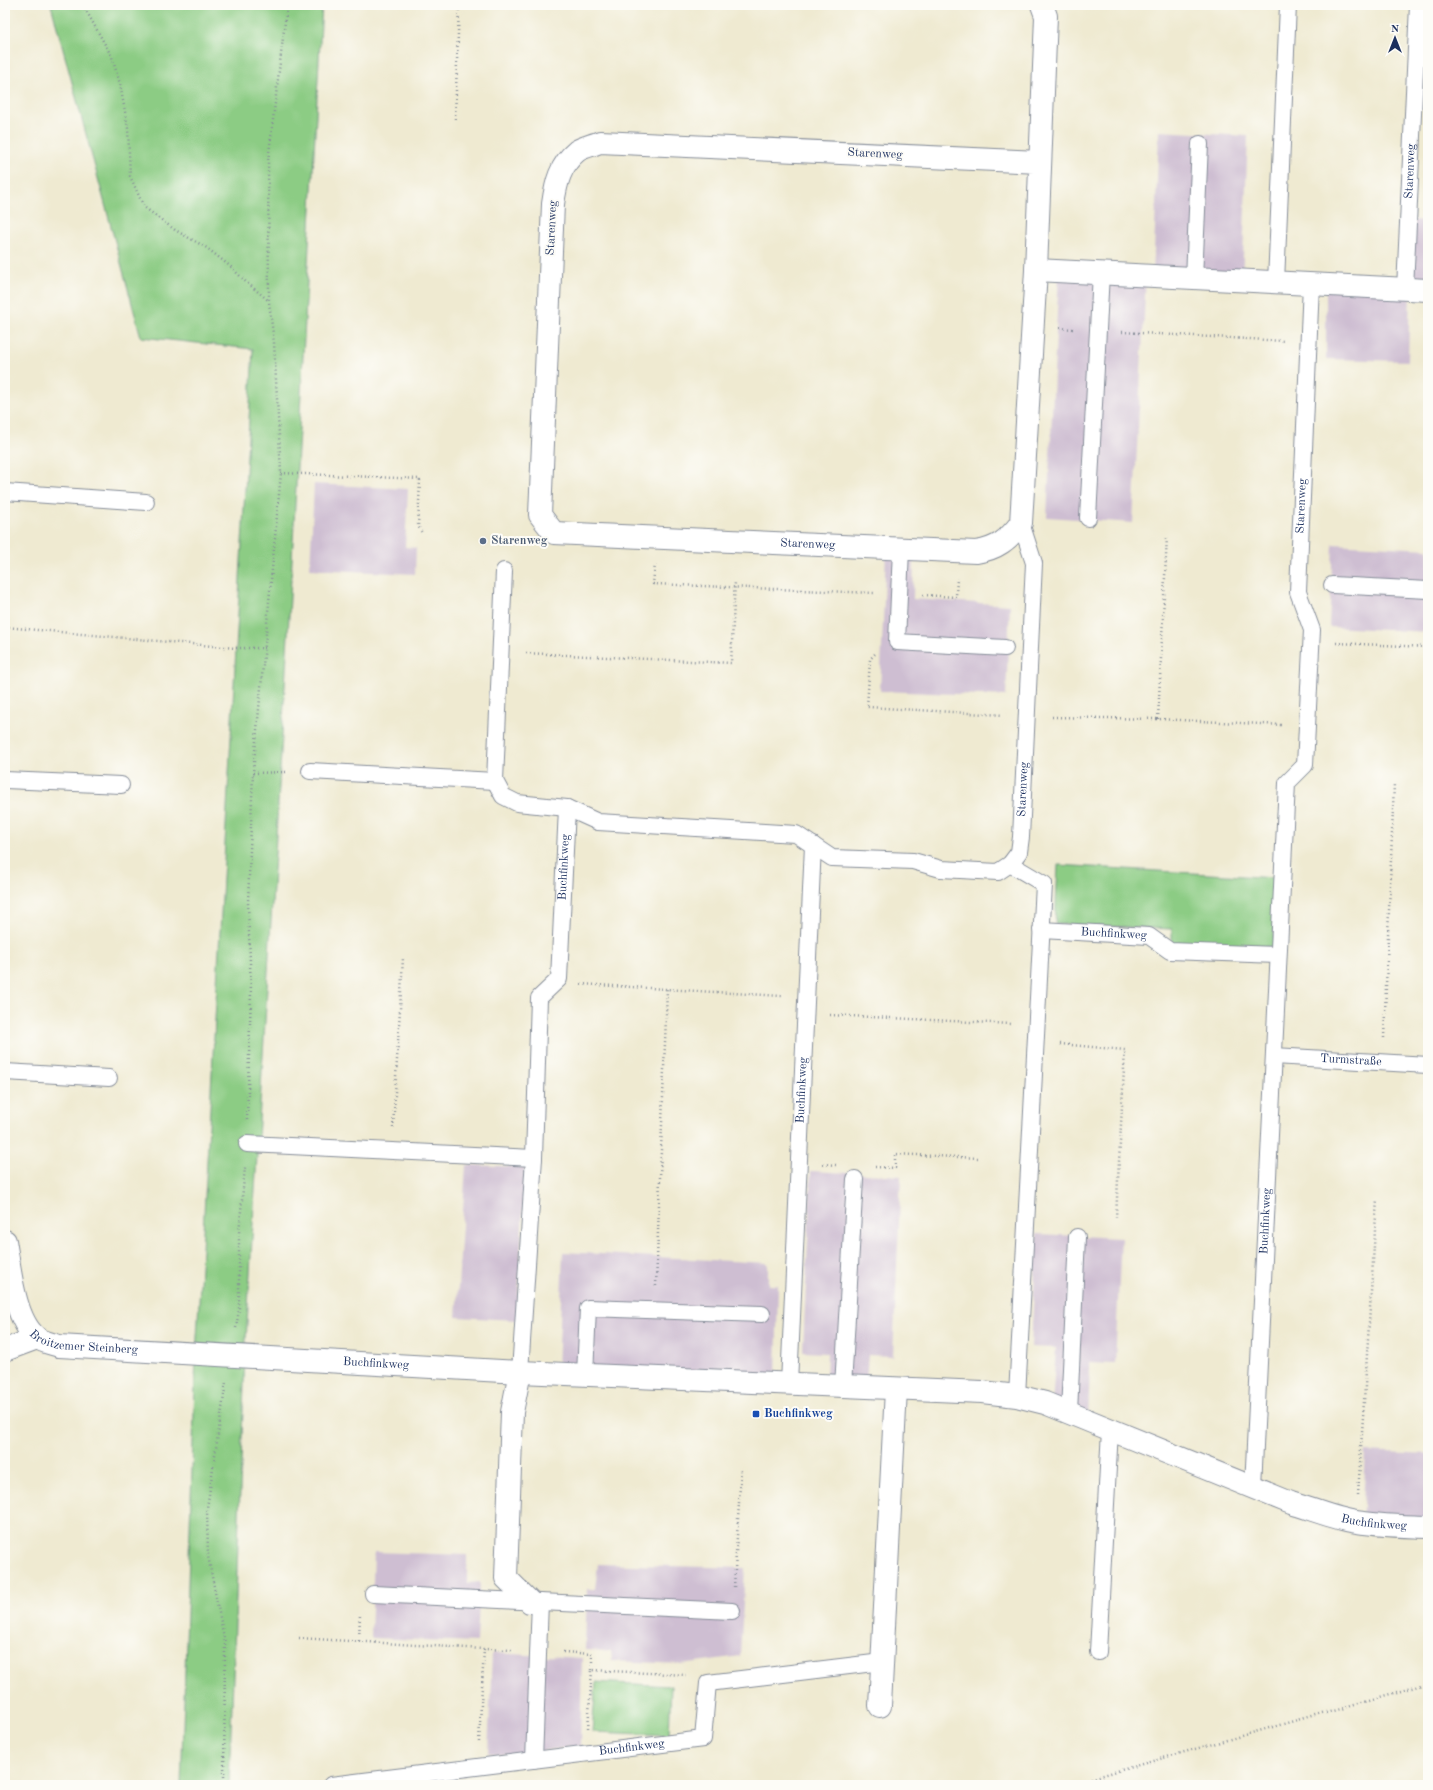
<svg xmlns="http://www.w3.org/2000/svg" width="1433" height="1790" viewBox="0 0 1433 1790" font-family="'Old Standard TT',serif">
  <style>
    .industrial { fill: #cebed2 }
    .green { fill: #8ccc84; stroke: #547e71 }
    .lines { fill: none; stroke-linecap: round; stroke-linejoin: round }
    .service-casing { stroke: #858c98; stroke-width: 18 }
    .minor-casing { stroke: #858c98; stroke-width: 24 }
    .path { stroke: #858c98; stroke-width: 2.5; stroke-dasharray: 1 3; stroke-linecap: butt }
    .service { stroke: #fff; stroke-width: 16 }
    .minor { stroke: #fff; stroke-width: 22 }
    .service-dot { fill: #5c6f8a; stroke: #fdfcf7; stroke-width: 1.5 }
    .transit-dot { fill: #1a4fb4; stroke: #fdfcf7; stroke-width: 1.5 }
    .labels { text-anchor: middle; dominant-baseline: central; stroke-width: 4; stroke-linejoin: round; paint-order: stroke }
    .street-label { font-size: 12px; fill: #1b2f5e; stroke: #fdfcf7 }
    .service-label { font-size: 12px; font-weight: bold; fill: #4e5e75; stroke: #fdfcf7; text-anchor: start }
    .transit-label { font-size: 12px; font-weight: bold; fill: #164399; stroke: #fdfcf7; text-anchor: start }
  </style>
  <rect width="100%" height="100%" fill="#fdfcf7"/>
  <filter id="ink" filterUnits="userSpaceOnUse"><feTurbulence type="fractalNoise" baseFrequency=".025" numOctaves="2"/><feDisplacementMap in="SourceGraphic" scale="8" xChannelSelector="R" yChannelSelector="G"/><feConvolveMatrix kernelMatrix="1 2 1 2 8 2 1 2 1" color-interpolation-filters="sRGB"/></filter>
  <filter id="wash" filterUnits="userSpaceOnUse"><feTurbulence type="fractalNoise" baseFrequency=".012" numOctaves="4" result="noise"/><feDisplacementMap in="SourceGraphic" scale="16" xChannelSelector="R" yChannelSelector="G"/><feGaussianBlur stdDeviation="0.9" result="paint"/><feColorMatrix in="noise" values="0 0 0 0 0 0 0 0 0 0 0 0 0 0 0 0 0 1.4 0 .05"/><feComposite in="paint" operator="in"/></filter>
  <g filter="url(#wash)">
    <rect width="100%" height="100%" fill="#efead1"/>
    <g class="industrial">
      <path d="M 1159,131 L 1248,136 L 1242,281 L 1153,276 Z"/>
      <path d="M 1414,220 L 1428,221 L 1428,290 L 1410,289 L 1408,361 L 1326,359 L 1326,285 L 1410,289 Z"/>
      <path d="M 1059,271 L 1146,276 L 1133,523 L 1047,517 Z"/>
      <path d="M 314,484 L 408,489 L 405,547 L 416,548 L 415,574 L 310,569 Z"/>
      <path d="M 1333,544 L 1428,549 L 1428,632 L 1329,627 Z"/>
      <path d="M 886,553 L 914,554 L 913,599 L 1010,605 L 1006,696 L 880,691 Z"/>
      <path d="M 466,1165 L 525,1167 L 517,1320 L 456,1317 Z"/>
      <path d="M 811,1171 L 901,1176 L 893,1356 L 868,1355 L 866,1383 L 826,1381 L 827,1353 L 803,1352 Z"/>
      <path d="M 1037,1234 L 1121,1238 L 1115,1364 L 1090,1363 L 1088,1421 L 1052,1406 L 1056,1348 L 1031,1347 Z"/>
      <path d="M 563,1252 L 768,1263 L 768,1285 L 778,1285 L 776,1379 L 558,1369 Z"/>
      <path d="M 1366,1451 L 1428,1454 L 1428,1527 L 1362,1522 Z"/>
      <path d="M 374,1552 L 467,1555 L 467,1583 L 480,1582 L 477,1642 L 371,1638 Z"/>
      <path d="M 598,1564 L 745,1568 L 740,1656 L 681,1664 L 612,1661 L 611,1651 L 585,1650 L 587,1589 L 595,1589 Z"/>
      <path d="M 492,1653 L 582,1658 L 580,1746 L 514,1754 L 488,1753 Z"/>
    </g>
    <g class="green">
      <path d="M 51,5 L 322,5 L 287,653 L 245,1357 L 229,1785 L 181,1785 L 196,1355 L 253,349 L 141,337 Z"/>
      <path d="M 1058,865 L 1276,878 L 1274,947 L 1172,946 L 1172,929 L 1055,924 Z"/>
      <path d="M 596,1682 L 671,1686 L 669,1735 L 592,1732 Z"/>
    </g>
  </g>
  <g filter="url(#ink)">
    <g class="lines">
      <g class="service-casing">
        <g id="service">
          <path d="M 1194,278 L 1200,144"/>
          <path d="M 1276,282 L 1288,5"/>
          <path id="s1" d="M 1405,289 L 1418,5"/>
          <path d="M 5,492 L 146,502"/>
          <path d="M 1088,518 L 1101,273"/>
          <path d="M 901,549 L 897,642 L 1005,648"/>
          <path d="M 1332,585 L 1428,590"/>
          <path d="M 310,771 L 495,781"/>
          <path d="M 5,780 L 121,785"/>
          <path id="s2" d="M 495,781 L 503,796 L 517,803 L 567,808 L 598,822 L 796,834 L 832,858 L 913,861 L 941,869 L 998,872 L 1010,864 L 1019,852 L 1021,837 L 1034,563 L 1021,523"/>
          <path d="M 495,781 L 504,571"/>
          <path d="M 1010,864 L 1044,884 L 1017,1396"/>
          <path id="s3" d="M 1041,930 L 1149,936 L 1170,951 L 1278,955"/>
          <path id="s4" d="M 1274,1056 L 1428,1065"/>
          <path d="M 5,1072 L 109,1078"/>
          <path d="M 247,1144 L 534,1158"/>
          <path id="s5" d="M 520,1372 L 534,1158 L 539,998 L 559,979 L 567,808"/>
          <path d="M 585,1375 L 588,1308 L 762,1314"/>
          <path id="s6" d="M 789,1384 L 813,845"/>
          <path d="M 843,1387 L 855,1179"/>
          <path d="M 1069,1413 L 1077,1237"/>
          <path id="s7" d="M 1253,1487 L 1287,783 L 1305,765 L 1312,630 L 1298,592 L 1311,284"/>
          <path d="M 373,1594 L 732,1611"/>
          <path d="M 1098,1652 L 1110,1430"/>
          <path d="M 534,1760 L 540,1602"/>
          <path id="s8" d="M 331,1785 L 703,1739 L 708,1683 L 882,1662"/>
        </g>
      </g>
      <g class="minor-casing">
        <g id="minor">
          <path id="s9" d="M 1040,162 L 600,142 C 593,145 583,147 577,151 C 560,165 556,183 553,204 L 540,515 L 554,533 L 976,552 C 997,549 1008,540 1021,523 L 1036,270 L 1046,16 L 1042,5"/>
          <path d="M 1036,270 L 1428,290"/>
          <path id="s10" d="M 5,1241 C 10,1268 14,1319 36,1337 C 42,1342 53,1344 59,1346 L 520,1372 L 982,1392 L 1017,1396 L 1045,1403 L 1291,1503 C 1311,1509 1331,1517 1351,1521 C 1376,1526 1402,1526 1428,1527"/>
          <path d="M 5,1350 L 37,1338"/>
          <path d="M 520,1372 L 512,1412 L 506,1578 L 530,1602"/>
          <path d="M 880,1706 L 896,1389"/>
        </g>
      </g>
      <g class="path">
        <path d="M 83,5 L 112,57 L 120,84 L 128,128 L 130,176 L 144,207 L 175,230 L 207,248 L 231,267 L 245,281 L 269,301"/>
        <path d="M 455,119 L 459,5"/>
        <path d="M 1060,328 L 1073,329"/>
        <path d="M 1122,332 L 1285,341"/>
        <path d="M 281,473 L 420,479 L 418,526 L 422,533"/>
        <path d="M 655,564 L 653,584 L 874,593"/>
        <path d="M 923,595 L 956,597 L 957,578"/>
        <path d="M 5,627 L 235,648 L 265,648"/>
        <path d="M 1336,643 L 1428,647"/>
        <path d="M 526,653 L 731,663 L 735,581"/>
        <path d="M 875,654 L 870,659 L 867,707 L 1003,715"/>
        <path d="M 1052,717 L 1158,719 L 1282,725"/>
        <path d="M 1158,719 L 1167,536"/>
        <path d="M 286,772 L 253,773 L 281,473 L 274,342 L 269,302 L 268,161 L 287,5"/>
        <path d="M 581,984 L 782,996"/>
        <path d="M 830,1015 L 1013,1024"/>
        <path d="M 1384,1038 L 1394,783"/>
        <path d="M 1060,1044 L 1125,1050 L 1116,1217"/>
        <path d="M 247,1120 L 251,992 L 248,903 L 253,773"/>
        <path d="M 393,1128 L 403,958"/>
        <path d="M 823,1164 L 836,1165"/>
        <path d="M 875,1167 L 895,1168 L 895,1154 L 978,1158"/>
        <path d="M 656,1286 L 667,989"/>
        <path d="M 236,1328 L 239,1310 L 239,1233 L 245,1167"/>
        <path d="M 1358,1495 L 1377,1199"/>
        <path d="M 734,1587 L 741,1469"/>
        <path d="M 299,1638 L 484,1649"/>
        <path d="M 359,1641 L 360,1614"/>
        <path d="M 563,1652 L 592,1654 L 592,1670"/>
        <path d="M 588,1728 L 592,1670 L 686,1675"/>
        <path d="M 479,1742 L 484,1649 L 514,1650"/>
        <path d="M 224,1785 L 225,1643 L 208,1556 L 207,1508 L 226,1382"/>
        <path d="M 1068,1785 L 1428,1683"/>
      </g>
      <use href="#service" class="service"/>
      <use href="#minor" class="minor"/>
    </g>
  </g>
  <circle class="service-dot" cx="483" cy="541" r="4"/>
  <rect class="transit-dot" x="752" y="1410" width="8" height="8" rx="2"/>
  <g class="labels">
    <g class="street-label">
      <text transform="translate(875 154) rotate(3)">Starenweg</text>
      <text stroke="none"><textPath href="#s1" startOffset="118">Starenweg</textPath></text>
      <text transform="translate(552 228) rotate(-87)">Starenweg</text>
      <text stroke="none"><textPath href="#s7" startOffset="992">Starenweg</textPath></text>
      <text stroke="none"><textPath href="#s9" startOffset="1113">Starenweg</textPath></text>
      <text stroke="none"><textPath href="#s2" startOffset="618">Starenweg</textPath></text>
      <text stroke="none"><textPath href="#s5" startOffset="514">Buchfinkweg</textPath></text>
      <text stroke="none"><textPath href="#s3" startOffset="73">Buchfinkweg</textPath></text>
      <text stroke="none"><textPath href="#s4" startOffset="77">Turmstraße</textPath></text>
      <text stroke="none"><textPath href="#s6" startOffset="294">Buchfinkweg</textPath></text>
      <text stroke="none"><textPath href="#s7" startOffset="266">Buchfinkweg</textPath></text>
      <text stroke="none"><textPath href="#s10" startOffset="151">Broitzemer Steinberg</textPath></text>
      <text stroke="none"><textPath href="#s10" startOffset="445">Buchfinkweg</textPath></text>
      <text stroke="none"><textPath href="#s10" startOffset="1467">Buchfinkweg</textPath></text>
      <text stroke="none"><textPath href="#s8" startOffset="303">Buchfinkweg</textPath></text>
    </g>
    <g class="service-label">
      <text x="491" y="541">Starenweg</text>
    </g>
    <g class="transit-label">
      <text x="764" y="1414">Buchfinkweg</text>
    </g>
  </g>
  <rect width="1433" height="1790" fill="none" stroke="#fdfcf7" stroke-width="20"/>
  <g transform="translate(1395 38)" stroke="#fdfcf7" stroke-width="3" paint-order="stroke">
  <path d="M0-3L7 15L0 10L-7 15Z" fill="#1b2f5e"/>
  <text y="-6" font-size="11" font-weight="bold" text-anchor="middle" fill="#1b2f5e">N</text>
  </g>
</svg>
